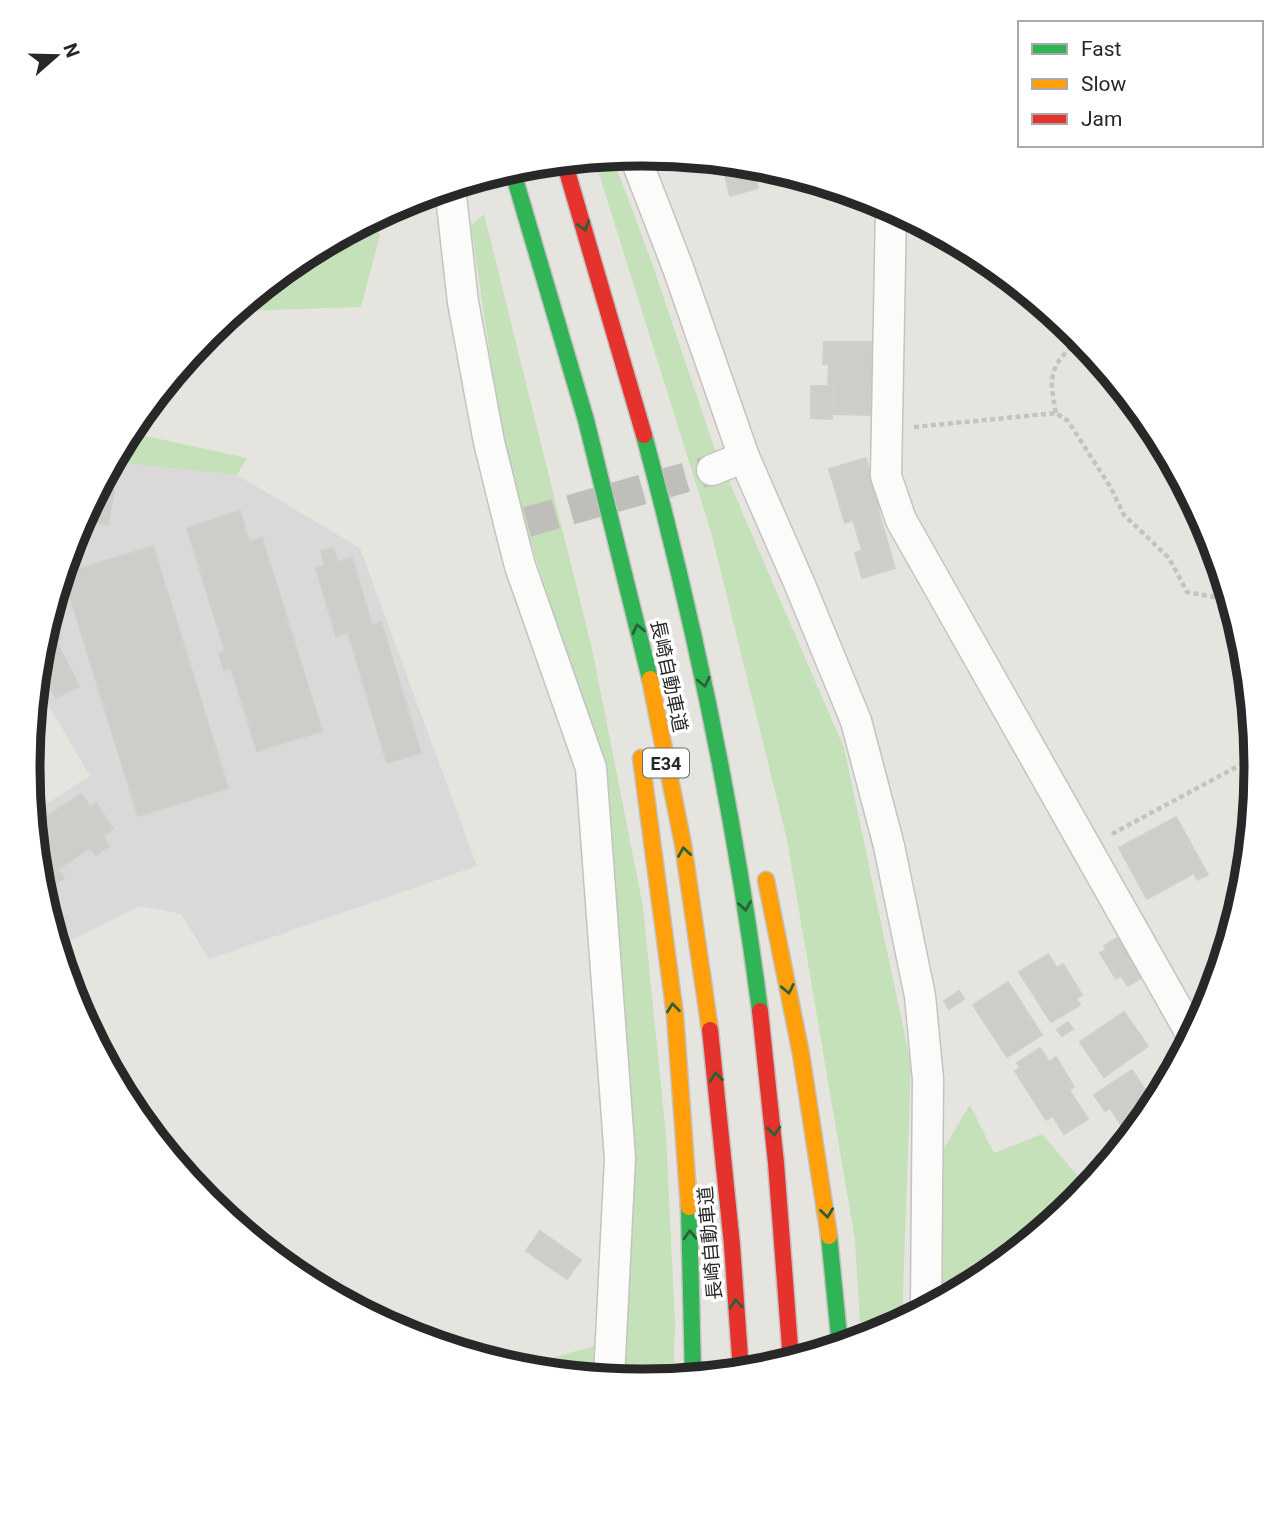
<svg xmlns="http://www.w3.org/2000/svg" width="1284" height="1535" viewBox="0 0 1284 1535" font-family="Roboto,'Noto Sans JP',sans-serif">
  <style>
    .industrial { fill: #dbd8d9 }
    .green { fill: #c4e1b9 }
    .building { fill: #cfcdc9; stroke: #d1cfca; stroke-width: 2 }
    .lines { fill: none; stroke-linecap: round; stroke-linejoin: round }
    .street-tunnel { stroke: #c0beba; stroke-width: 30; stroke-dasharray: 30 15; stroke-linecap: butt }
    .street-casing { stroke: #c4c3c3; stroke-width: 33 }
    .fast-casing { stroke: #c3c2c0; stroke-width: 19 }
    .slow-casing { stroke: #c3c2c0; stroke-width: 19 }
    .jam-casing { stroke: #c3c2c0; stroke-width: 19 }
    .path { stroke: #c4c3c3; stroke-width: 4.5; stroke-dasharray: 5 3.5; stroke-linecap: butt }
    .street { stroke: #fbfbfa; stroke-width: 30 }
    .fast { stroke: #30b455; stroke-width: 16 }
    .slow { stroke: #ff9f0a; stroke-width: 16 }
    .jam { stroke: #e5322d; stroke-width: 16 }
    .oneway { stroke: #2b603a }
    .labels { text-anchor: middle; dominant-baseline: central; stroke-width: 7; stroke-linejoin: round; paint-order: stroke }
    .shield { fill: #fff; stroke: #686868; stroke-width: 2 }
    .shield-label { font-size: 18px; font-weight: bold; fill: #282828 }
    .street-label { font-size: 19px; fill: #282828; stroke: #fff }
    .rim { fill: none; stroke: #282828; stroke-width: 9 }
  </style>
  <rect width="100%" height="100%" fill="#e6e4de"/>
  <path class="industrial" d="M 112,462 L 237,475 L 360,548 L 477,866 L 209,959 L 181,914 L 140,906 L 58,947 L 40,887 L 32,813 L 90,776 L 36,684 L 40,647 L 75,532 Z"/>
  <g class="green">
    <path d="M 612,156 L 652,263 L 713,444 L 844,748 L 911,1064 L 902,1321 L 877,1335 L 861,1340 L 855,1240 L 787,840 L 711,532 L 594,158 Z"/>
    <path d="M 484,214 L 593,653 L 643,907 L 666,1135 L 675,1324 L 673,1378 L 642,1381 L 521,1369 L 521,1367 L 618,1339 L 635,1174 L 605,777 L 506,464 L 471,226 Z"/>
    <path d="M 371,219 L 380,235 L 361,307 L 236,311 L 301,257 Z"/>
    <path d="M 128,432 L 247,458 L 237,475 L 112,462 Z"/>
    <path d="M 970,1105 L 994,1153 L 1042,1134 L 1088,1188 L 1076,1202 L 983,1278 L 939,1301 L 942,1151 Z"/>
  </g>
  <g class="building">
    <path d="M 753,168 L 758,188 L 730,196 L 725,176 Z"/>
    <path d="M 824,342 L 872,342 L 871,415 L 834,414 L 834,386 L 828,385 L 829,364 L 823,364 Z"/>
    <path d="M 811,386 L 833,386 L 832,419 L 811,418 Z"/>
    <path d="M 866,458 L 881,509 L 878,510 L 895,568 L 862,578 L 855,553 L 862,550 L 853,520 L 845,523 L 829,469 Z"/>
    <path d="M 107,472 L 117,474 L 108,525 L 81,520 Z"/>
    <path d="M 240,511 L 249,542 L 262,538 L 322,731 L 257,751 L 231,668 L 224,670 L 219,653 L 225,651 L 187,528 Z"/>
    <path d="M 153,546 L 228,788 L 138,816 L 63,574 Z"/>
    <path d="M 333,548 L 338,562 L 352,558 L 372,625 L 381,622 L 421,753 L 387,763 L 348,632 L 336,636 L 316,568 L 325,566 L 321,551 Z"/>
    <path d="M 49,617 L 60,639 L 56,641 L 79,686 L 56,698 L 38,663 L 40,647 Z"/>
    <path d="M 81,794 L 90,807 L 96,803 L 113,829 L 103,836 L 109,846 L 96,855 L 90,848 L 58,869 L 64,878 L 48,889 L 41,878 L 39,879 L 34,825 Z"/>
    <path d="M 1176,817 L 1208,875 L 1197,880 L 1194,873 L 1147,899 L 1119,848 Z"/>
    <path d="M 1120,936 L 1144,976 L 1128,986 L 1121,976 L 1116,979 L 1100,953 L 1106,950 L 1104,946 Z"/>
    <path d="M 1048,954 L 1057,968 L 1063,964 L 1082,995 L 1076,999 L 1080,1005 L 1051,1022 L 1019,972 Z"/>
    <path d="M 1008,982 L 1042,1035 L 1007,1057 L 973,1005 Z"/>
    <path d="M 959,991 L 964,999 L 949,1009 L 944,1001 Z"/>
    <path d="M 1124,1012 L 1148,1046 L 1104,1077 L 1080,1042 Z"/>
    <path d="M 1068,1022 L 1073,1029 L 1062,1036 L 1057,1030 Z"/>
    <path d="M 1040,1048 L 1049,1062 L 1056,1057 L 1074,1087 L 1069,1090 L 1088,1119 L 1064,1134 L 1053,1116 L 1046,1120 L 1015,1071 L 1020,1068 L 1017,1063 Z"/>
    <path d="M 1132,1070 L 1155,1105 L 1134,1131 L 1127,1134 L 1110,1108 L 1105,1111 L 1094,1095 Z"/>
    <path d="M 540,1231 L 581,1260 L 567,1279 L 526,1251 Z"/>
  </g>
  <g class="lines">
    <path class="street-tunnel" d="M 527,522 L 712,470"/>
    <g class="street-casing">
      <g id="street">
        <path d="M 634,154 L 678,268 L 744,457 L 800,585 L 856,721 L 889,846 L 920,996 L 928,1079 L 926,1308"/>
        <path d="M 450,187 L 463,302 L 489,442 L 510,527 L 520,566 L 591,768 L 620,1158 L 609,1378"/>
        <path d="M 891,208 L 886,476 L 901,520 L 1192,1035"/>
        <path d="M 712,470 L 744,457"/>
      </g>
    </g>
    <g class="fast-casing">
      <g id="fast">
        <path d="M 512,169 L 586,420 L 650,679"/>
        <path d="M 644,435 C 695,625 735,816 760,1011"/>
        <path d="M 689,1207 L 693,1376"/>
        <path d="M 829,1236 L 840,1346"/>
      </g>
    </g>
    <g class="slow-casing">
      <g id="slow">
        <path d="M 650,679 L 683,844 L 710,1030"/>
        <path d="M 641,758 L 675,1015 L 689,1207"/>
        <path d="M 766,880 L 801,1054 L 829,1236"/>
      </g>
    </g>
    <g class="jam-casing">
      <g id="jam">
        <path d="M 564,161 L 644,435"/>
        <path d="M 760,1011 L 776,1163 L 791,1361"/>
        <path d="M 710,1030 L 732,1245 L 741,1372"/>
      </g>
    </g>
    <g class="path">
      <path d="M 1056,413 C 1048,375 1050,364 1081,339"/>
      <path d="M 914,427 L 1056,413 L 1068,421 L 1111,488 L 1124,515 L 1169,558 L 1187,592 L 1230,600"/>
      <path d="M 1112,834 L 1255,757"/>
    </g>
    <use href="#street" class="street"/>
    <use href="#fast" class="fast"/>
    <use href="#slow" class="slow"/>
    <use href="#jam" class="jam"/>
  </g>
  <defs><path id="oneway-chevron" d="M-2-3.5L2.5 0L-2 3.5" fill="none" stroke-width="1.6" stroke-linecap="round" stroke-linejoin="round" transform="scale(1.75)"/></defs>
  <g class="oneway">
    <use href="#oneway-chevron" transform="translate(584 226) rotate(73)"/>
    <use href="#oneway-chevron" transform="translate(638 629) rotate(-103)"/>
    <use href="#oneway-chevron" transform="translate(704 682) rotate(77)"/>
    <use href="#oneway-chevron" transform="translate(684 852) rotate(-99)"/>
    <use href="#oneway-chevron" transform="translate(745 906) rotate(81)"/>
    <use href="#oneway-chevron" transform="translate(788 989) rotate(79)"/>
    <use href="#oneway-chevron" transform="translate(673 1008) rotate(-96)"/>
    <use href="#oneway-chevron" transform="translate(716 1077) rotate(-97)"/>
    <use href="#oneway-chevron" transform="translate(774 1131) rotate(85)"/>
    <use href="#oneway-chevron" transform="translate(827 1213) rotate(83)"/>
    <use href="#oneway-chevron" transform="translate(690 1235) rotate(-92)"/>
    <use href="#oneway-chevron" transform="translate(736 1304) rotate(-94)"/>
  </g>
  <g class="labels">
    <rect class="shield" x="643" y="748.5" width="46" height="29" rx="5"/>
    <g class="shield-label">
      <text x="666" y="763">E34</text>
    </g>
    <g class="street-label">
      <text transform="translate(669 676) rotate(78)">長崎自動車道</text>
      <text transform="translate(710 1243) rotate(-95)">長崎自動車道</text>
    </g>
  </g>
  <path d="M0 0H1284V1535H0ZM641 166H643A601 601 0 0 1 1244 767V768A601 601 0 0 1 643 1369H641A601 601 0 0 1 40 768V767A601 601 0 0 1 641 166Z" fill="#fff" fill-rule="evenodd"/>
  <path class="rim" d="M641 166H643A601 601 0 0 1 1244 767V768A601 601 0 0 1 643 1369H641A601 601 0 0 1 40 768V767A601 601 0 0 1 641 166Z"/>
  <rect x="1018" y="21" width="245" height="126" fill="#ffffff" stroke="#a9a9a9" stroke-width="2"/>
  <rect x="1032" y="44" width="35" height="10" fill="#30b455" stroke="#a9a9a9" stroke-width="2"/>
  <text x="1081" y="56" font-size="21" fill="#282828">Fast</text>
  <rect x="1032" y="79" width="35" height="10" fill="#ff9f0a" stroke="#a9a9a9" stroke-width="2"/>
  <text x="1081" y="91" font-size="21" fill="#282828">Slow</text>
  <rect x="1032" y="114" width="35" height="10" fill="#e5322d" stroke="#a9a9a9" stroke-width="2"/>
  <text x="1081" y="126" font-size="21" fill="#282828">Jam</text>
  <g transform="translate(56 56) rotate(70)" stroke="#ffffff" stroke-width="5" paint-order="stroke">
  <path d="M0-5L12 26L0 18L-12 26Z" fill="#282828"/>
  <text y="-10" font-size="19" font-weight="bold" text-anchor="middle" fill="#282828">N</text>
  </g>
</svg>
